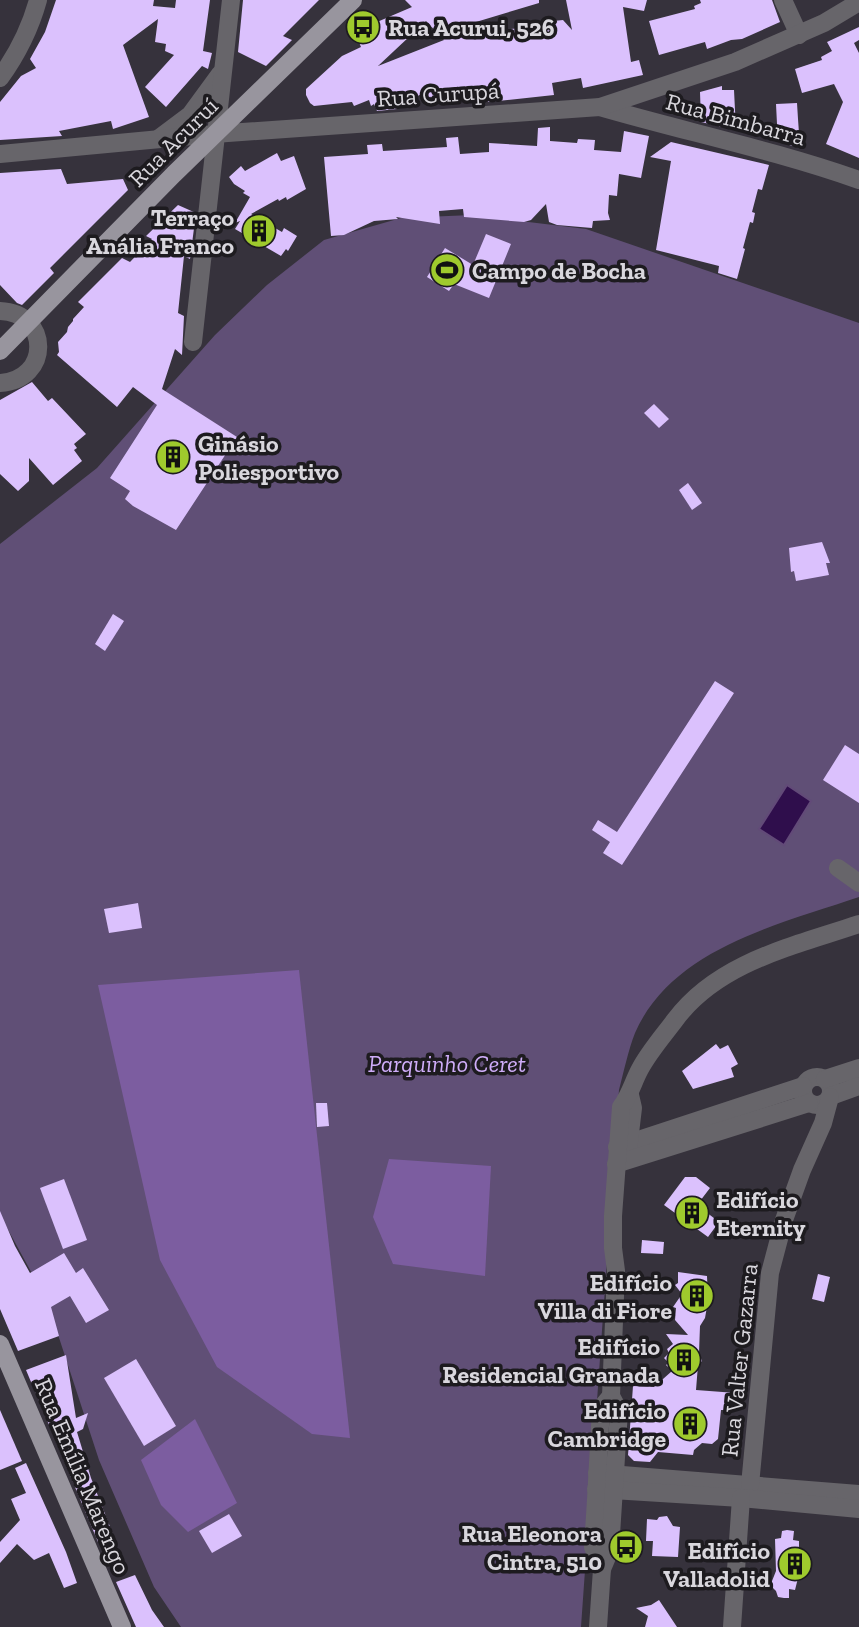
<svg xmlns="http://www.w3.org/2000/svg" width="859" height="1627" viewBox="0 0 859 1627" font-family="'Zilla Slab',serif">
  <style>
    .green { fill: #604f76 }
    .forest { fill: #7c5da0 }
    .water { fill: #2f0e4c; stroke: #624a78; stroke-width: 2 }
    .building { fill: #dbc1fd; fill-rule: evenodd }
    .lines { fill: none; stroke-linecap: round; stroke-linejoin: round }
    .minor { stroke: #67656a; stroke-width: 18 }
    .major { stroke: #98959e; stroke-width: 18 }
    .labels { text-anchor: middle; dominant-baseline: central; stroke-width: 7; stroke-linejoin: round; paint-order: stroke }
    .poi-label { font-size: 24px; font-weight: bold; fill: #d9d7dd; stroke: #1d1b1f; text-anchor: end }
    .street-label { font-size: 24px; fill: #d9d7dd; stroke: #1d1b1f }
    .park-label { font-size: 24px; font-style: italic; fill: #cfadf9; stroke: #1d1b1f }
  </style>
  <rect width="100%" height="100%" fill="#36323c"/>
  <path class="green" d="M 472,215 L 586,229 L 859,323 L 859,897 C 780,924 672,948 635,1033 C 628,1051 624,1071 619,1090 L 581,1627 L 181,1627 L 154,1587 L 99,1460 L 47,1301 L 0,1215 L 0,544 L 97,468 L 215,335 L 267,285 L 324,240 L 401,218 Z"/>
  <g class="forest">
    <path d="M 299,970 L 350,1438 L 312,1434 L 217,1367 L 160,1260 L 98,985 Z"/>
    <path d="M 389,1159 L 491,1166 L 485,1276 L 393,1264 L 373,1217 Z"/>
    <path d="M 195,1419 L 237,1503 L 188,1532 L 161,1505 L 141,1460 Z"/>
  </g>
  <path class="water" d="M 787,785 L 811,801 L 784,845 L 759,829 Z"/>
  <g class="building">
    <path d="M 56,0 L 154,0 L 153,6 L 175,8 L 176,0 L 210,0 L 203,51 L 212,53 L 208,69 L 202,66 L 166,107 L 145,87 L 174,55 L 165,51 L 166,44 L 155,42 L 158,19 L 123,45 L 149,117 L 113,129 L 111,121 L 59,131 L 62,136 L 0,140 L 0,102 L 21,76 L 36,68 L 30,59 L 45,32 Z"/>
    <path d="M 243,0 L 319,0 L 283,36 L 292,40 L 266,66 L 238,52 Z"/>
    <path d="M 405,0 L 539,0 L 539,3 L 456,28 L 457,34 L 544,26 L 544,22 L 563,20 L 572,30 L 566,0 L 647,0 L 644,11 L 623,7 L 631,62 L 639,60 L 643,75 L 583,88 L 581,78 L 552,83 L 554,95 L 488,102 L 488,93 L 467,96 L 425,97 L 424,93 L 396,106 L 397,109 L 377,111 L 374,104 L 371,106 L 369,100 L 354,106 L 352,102 L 314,106 L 310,103 L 306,95 L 306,89 L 342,56 L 361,47 L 356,35 L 371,28 L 370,25 L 412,7 ZM 426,21 L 444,40 L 378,66 Z"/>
    <path d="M 700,0 L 772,0 L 780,22 L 742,39 L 731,40 L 707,49 L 705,42 L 659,55 L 649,21 L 695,9 L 694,6 L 701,3 Z"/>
    <path d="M 859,27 L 859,40 L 854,43 L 859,53 L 859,158 L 826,144 L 843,102 L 834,84 L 802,93 L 795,69 L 822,60 L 821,57 L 832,51 L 827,42 Z"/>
    <path d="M 722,86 L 722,90 L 734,90 L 736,130 L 701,122 L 700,92 Z"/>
    <path d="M 797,103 L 798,119 L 800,147 L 789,145 L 788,137 L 778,138 L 777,124 L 776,104 Z"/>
    <path d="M 550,127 L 550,141 L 577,143 L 578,139 L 595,140 L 594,150 L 621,152 L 624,131 L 649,136 L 641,178 L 619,174 L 617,196 L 609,195 L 608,213 L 610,220 L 593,221 L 592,228 L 557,225 L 549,222 L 546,204 L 531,220 L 524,222 L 464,217 L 463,209 L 439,211 L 440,224 L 396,217 L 398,219 L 374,221 L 344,235 L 331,236 L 324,157 L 368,154 L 367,145 L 382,144 L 383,151 L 447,147 L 446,138 L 458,137 L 460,154 L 489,152 L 489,143 L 537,146 L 538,128 Z"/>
    <path d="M 671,142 L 769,165 L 762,190 L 758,189 L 752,212 L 755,213 L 753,223 L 750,222 L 743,248 L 745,249 L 737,279 L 718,273 L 719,266 L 656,250 L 671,161 L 650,157 Z"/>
    <path d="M 277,153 L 281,161 L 294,156 L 306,189 L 287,200 L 286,197 L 279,201 L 278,199 L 251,214 L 282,232 L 284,228 L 297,236 L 288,251 L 286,249 L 281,256 L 235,229 L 240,221 L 235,223 L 250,197 L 243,193 L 245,191 L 234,184 L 229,177 L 241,166 L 245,171 Z"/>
    <path d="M 61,169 L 67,184 L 123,179 L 128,190 L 50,268 L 54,273 L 22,305 L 17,303 L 0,285 L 0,173 Z"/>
    <path d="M 178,205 L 196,213 L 190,259 L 184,256 L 178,313 L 184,316 L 182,355 L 175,349 L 162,389 L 237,437 L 176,530 L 133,506 L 125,499 L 130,491 L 110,478 L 157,405 L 133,387 L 117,407 L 57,355 L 59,352 L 58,342 L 67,332 L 68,327 L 73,321 L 73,319 L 84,307 L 78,302 L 122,258 L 130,262 L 152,239 L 146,236 Z"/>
    <path d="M 486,234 L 511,244 L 489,298 L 454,284 L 449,291 L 427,277 L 445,248 L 473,265 Z"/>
    <path d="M 32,382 L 48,401 L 52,398 L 86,434 L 74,444 L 77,448 L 74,450 L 82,461 L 53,485 L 29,458 L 29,481 L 18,491 L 0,474 L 0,400 Z"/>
    <path d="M 654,404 L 669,419 L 659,428 L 644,413 Z"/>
    <path d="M 688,483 L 702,503 L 692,510 L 679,490 Z"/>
    <path d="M 822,542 L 830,563 L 826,563 L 829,575 L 796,581 L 794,571 L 791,572 L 789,548 Z"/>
    <path d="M 113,614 L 124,621 L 105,651 L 95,644 Z"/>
    <path d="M 715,681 L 734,693 L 622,865 L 603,853 L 610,842 L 592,830 L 598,820 L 617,832 Z"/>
    <path d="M 845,745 L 859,754 L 859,803 L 823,780 Z"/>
    <path d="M 138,903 L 142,928 L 109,933 L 104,909 Z"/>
    <path d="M 716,1044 L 720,1049 L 728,1045 L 738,1064 L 731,1068 L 734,1077 L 693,1089 L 682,1071 Z"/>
    <path d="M 316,1103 L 327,1103 L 329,1126 L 317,1127 Z"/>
    <path d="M 685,1177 L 696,1177 L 710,1188 L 697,1205 L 719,1222 L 708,1237 L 664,1205 Z"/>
    <path d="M 64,1179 L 87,1240 L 63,1249 L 40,1188 Z"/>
    <path d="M 0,1211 L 15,1246 L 30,1273 L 64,1253 L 76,1273 L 83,1268 L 109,1310 L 86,1323 L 70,1296 L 51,1307 L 59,1336 L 18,1351 L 0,1309 Z"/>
    <path d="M 642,1240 L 664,1242 L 663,1254 L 641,1253 Z"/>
    <path d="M 678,1272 L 707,1276 L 708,1301 L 705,1318 L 700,1326 L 699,1353 L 702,1361 L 698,1365 L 696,1390 L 736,1393 L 734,1410 L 721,1410 L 718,1439 L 712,1444 L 702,1443 L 694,1450 L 693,1455 L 658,1452 L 650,1462 L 634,1461 L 628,1455 L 633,1386 L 654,1387 L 672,1371 L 666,1365 L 669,1363 L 664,1358 L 669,1353 L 667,1349 L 673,1344 L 666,1334 L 688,1335 L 675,1320 L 676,1308 L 673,1307 L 682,1294 L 675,1285 L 678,1283 Z"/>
    <path d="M 818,1274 L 830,1277 L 824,1302 L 812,1299 Z"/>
    <path d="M 66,1355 L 76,1418 L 88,1413 L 83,1429 L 77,1432 L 91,1478 L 114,1537 L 98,1542 L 26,1370 Z"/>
    <path d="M 136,1359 L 176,1426 L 144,1446 L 104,1378 Z"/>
    <path d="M 0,1410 L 22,1461 L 0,1470 Z"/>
    <path d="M 26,1463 L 66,1552 L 77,1583 L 64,1588 L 49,1553 L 34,1560 L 17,1544 L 0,1563 L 0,1542 L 20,1520 L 11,1499 L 26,1493 L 15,1468 Z"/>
    <path d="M 229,1514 L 242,1536 L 212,1553 L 199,1531 Z"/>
    <path d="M 667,1516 L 673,1526 L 680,1527 L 678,1557 L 652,1556 L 653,1541 L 646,1541 L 647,1519 L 657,1520 L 659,1517 Z"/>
    <path d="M 787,1530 L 794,1531 L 793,1540 L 799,1541 L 799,1550 L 809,1571 L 800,1570 L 795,1590 L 789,1589 L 789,1598 L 784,1598 L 778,1597 L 776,1591 L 772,1587 L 772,1581 L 776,1571 L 775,1539 L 781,1538 L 782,1531 Z"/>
    <path d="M 135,1575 L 152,1610 L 164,1627 L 136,1627 L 116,1582 Z"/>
    <path d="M 659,1600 L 677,1627 L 645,1627 L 648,1616 L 636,1608 L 651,1605 Z"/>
  </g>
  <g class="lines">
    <g class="minor">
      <path d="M 783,0 L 799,35"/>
      <path d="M 0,78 C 18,53 30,29 38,0"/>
      <path d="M 600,107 C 686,132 774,150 859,180"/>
      <path d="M 158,139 L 190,115 L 220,74"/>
      <path d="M 0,154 L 214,134 L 600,107 L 735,62 L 824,23 L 859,2"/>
      <path d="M 0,311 C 51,313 51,380 0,383"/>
      <path d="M 193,342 L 231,0"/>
      <path d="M 838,868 L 859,883"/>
      <circle cx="817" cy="1091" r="14"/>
      <path d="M 825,1079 L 859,1068"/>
      <path d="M 831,1096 L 859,1086"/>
      <path d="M 617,1147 L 803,1086"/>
      <path d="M 628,1150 L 633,1108 L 630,1095"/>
      <path d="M 616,1164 L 809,1103"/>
      <path d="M 597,1473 L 859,1494"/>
      <path d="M 750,1485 L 770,1273 L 784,1220 L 802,1170 L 823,1123 L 830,1097"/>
      <path d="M 596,1489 L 741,1498 L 859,1509"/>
      <path d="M 602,1569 L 593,1547 L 596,1500 L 601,1408 L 611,1396"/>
      <path d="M 598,1627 L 602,1569 L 610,1550 L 619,1411 L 611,1396 L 616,1271 L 613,1248 L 613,1216 L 621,1107 C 630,1095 633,1082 640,1069 C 649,1052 663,1036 675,1020 C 718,962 794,946 859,924"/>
      <path d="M 732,1627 L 741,1498"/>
    </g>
    <g class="major">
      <path d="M 0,351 L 174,174 L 353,0"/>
      <path d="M 0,1344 L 122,1627"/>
    </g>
  </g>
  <defs>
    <g id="bus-disc" transform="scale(1.75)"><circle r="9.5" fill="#9fca2d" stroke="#1d1b1f"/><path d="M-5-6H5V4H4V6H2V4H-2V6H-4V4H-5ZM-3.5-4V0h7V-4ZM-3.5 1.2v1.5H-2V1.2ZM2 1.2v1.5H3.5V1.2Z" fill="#111"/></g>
    <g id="building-disc" transform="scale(1.75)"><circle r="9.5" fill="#9fca2d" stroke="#1d1b1f"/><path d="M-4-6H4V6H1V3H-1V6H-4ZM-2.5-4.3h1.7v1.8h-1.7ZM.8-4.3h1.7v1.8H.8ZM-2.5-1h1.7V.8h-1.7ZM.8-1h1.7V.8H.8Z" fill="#111"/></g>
    <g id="stadium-disc" transform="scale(1.75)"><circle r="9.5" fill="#9fca2d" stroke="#1d1b1f"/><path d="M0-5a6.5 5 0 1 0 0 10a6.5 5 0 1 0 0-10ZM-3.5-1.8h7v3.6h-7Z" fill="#111"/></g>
  </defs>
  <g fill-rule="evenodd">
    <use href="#bus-disc" x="363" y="27"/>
    <use href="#building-disc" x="259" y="231"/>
    <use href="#stadium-disc" x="447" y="270"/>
    <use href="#building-disc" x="173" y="457"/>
    <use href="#building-disc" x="692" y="1213"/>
    <use href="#building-disc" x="697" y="1296"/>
    <use href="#building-disc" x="684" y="1360"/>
    <use href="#building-disc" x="690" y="1424"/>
    <use href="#bus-disc" x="626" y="1547"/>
    <use href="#building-disc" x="795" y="1564"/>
  </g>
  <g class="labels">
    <g class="poi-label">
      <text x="388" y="27" text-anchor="start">Rua Acurui, 526</text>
      <text x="234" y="217">Terraço<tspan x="234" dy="28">Anália Franco</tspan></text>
      <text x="472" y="270" text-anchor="start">Campo de Bocha</text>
      <text x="198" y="443" text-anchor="start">Ginásio<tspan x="198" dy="28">Poliesportivo</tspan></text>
      <text x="716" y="1199" text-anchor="start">Edifício<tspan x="716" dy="28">Eternity</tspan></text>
      <text x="672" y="1282">Edifício<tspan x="672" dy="28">Villa di Fiore</tspan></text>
      <text x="660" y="1346">Edifício<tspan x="660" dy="28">Residencial Granada</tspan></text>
      <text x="666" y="1410">Edifício<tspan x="666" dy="28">Cambridge</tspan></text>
      <text x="602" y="1533">Rua Eleonora<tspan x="602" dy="28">Cintra, 510</tspan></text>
      <text x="770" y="1550">Edifício<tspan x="770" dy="28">Valladolid</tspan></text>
    </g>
    <g class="street-label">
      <text transform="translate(438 94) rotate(-4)">Rua Curupá</text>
      <text transform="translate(736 119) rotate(15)">Rua Bimbarra</text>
      <text transform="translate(173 142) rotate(-45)">Rua Acuruí</text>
      <text transform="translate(739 1360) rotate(-84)">Rua Valter Gazarra</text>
      <text transform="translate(83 1476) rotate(67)">Rua Emília Marengo</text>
    </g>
    <g class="park-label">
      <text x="447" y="1063">Parquinho Ceret</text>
    </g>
  </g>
</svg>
